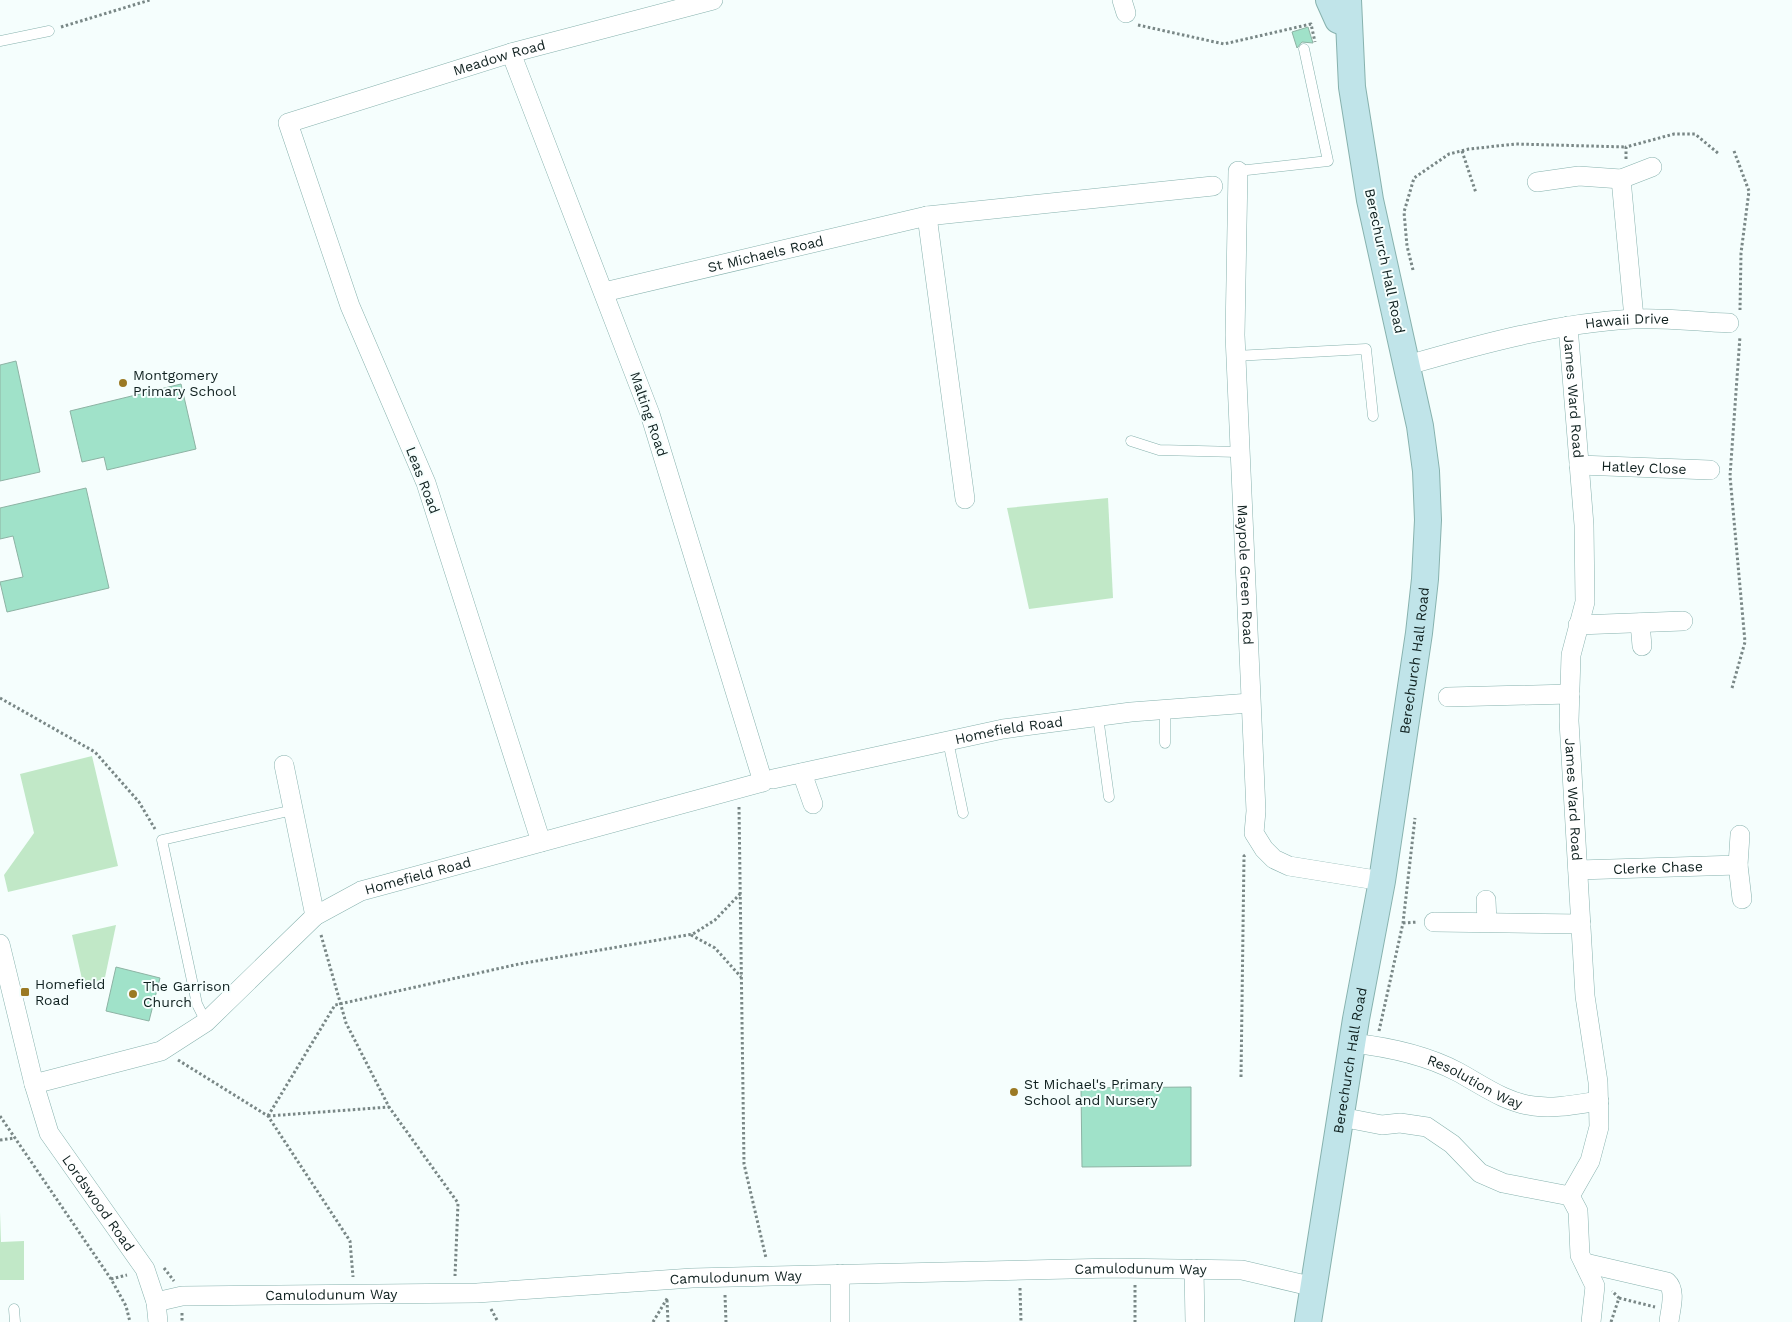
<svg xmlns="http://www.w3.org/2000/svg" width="1792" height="1322" viewBox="0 0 1792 1322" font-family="'Work Sans',sans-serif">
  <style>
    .green { fill: #c1e8c7 }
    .building { fill: #a0e2c9; stroke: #8db3a4 }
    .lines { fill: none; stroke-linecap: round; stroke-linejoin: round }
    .lane-casing { stroke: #87b2ae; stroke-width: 11 }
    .street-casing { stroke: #87b2ae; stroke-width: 20 }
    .secondary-casing { stroke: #87b2ae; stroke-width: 28 }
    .path { stroke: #798786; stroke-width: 3; stroke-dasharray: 2.5 2.5; stroke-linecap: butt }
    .lane { stroke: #fff; stroke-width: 10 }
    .street { stroke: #fff; stroke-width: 19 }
    .secondary { stroke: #c0e4e9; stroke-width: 26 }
    .poi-dot { fill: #9b7a24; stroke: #f5fefd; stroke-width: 2 }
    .labels { text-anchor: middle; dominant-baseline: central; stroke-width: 4; stroke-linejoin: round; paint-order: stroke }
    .street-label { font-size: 14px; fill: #0f201f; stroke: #f5fefd }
    .poi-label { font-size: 14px; fill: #0f201f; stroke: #f5fefd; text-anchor: start }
  </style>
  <rect width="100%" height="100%" fill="#f5fefd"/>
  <g class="green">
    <path d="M 1108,498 L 1113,598 L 1029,609 L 1007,508 Z"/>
    <path d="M 92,756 L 118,866 L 8,892 L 4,875 L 34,833 L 20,774 Z"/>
    <path d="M 116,925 L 104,982 L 84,988 L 72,935 Z"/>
    <path d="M 0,1212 L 1,1242 L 24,1241 L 24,1280 L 0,1280 Z"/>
  </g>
  <g class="building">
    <path d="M 1308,27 L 1313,43 L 1302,42 L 1297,48 L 1292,32 Z"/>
    <path d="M 16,361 L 40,472 L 0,481 L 0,365 Z"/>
    <path d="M 181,384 L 196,449 L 107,470 L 104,457 L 82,462 L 70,411 Z"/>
    <path d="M 86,488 L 109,588 L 7,612 L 0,582 L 23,577 L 13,536 L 0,539 L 0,508 Z"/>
    <path d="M 116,967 L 160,978 L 149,1021 L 106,1011 Z"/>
    <path d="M 1191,1087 L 1191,1166 L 1082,1167 L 1081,1088 Z"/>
  </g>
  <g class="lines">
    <g class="lane-casing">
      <g id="lane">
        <path d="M 0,41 L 49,31"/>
        <path d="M 1238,171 L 1328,161 L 1304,49"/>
        <path d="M 1235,356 L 1366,349 L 1373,416"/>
        <path d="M 1131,441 L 1159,450 L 1238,452"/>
        <path d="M 1165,710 L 1165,743"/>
        <path d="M 1098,717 L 1109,797"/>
        <path d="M 948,741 L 963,813"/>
        <path d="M 206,1022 L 197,1004 L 162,840 L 293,810"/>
        <path d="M 14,1309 L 15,1322"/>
      </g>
    </g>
    <g class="street-casing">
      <g id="street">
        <path d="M 1122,0 L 1126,13"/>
        <path id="s1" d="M 1238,171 L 1235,335 L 1256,811 L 1254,833 L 1264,849 L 1274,859 L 1289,866 L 1382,881"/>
        <path d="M 1537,182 L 1579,176 L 1621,179"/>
        <path d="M 927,216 L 965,499"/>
        <path id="s2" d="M 604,292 L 927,216 L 1213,186"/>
        <path d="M 1634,318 L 1621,179 L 1652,167"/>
        <path id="s3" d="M 1568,326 L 1584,525 L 1585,602 L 1571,655 L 1569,721 L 1585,996 L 1598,1082 L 1599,1127 L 1590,1161 L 1570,1196 L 1578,1211 L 1580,1255 L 1595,1286 L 1591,1322"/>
        <path id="s4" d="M 1408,365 C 1481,344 1557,323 1633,319 C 1664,317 1698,322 1729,323"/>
        <path id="s5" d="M 1579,465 L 1710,470"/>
        <path d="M 1640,623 L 1642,646"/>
        <path d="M 1578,625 L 1683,621"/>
        <path d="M 1448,697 L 1570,694"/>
        <path d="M 284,765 L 315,916"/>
        <path d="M 802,773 L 813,804"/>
        <path id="s6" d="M 773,779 L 1003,729 L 1131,712 L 1250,703"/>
        <path id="s7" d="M 541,842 L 426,483 L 350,306 L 288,123 L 511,53 L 713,0"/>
        <path d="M 1738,865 L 1742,899"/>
        <path id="s8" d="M 1578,870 L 1738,865 L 1740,835"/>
        <path d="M 1486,900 L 1487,922"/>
        <path d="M 1434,922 L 1581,924"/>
        <path id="s9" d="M 0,944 L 34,1084 L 49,1133 L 145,1269 L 156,1302 L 158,1322"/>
        <path id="s10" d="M 1352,1043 C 1388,1047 1426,1055 1458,1072 C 1482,1085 1506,1103 1534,1106 C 1555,1109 1578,1104 1599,1101"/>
        <path id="s11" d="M 34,1084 L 161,1051 L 206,1022 L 315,916 L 361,891 L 763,782 L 650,414 L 511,53"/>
        <path d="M 1341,1117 L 1382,1125 L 1400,1123 L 1427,1127 L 1452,1144 L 1480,1173 L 1503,1183 L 1570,1196"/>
        <path d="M 1585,1263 L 1667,1282 C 1677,1291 1670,1310 1669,1322"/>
        <path d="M 1194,1269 L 1195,1322"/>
        <path d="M 840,1274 L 840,1322"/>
        <path id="s12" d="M 156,1302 L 182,1296 L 477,1293 L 692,1278 L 1114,1268 L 1242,1270 L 1314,1287"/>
      </g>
    </g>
    <g class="secondary-casing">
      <g id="secondary">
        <path d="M 1329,0 L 1338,20 L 1348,24"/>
        <path id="s13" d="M 1308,1322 L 1356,1019 L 1382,881 L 1419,633 L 1425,579 L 1428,520 L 1426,471 L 1420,426 L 1370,200 L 1352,87 L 1348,0"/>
      </g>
    </g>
    <g class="path">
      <path d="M 1138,25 L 1224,44 L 1311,24 L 1315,42"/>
      <path d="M 61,27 L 150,0"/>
      <path d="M 1462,151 L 1476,193"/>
      <path d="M 1734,151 L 1749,191 L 1741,253 L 1740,310"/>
      <path d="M 1626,159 L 1626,147 L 1674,134 L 1695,134 L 1719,154"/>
      <path d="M 1413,270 L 1407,246 L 1404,212 L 1414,178 L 1449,154 L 1469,149 L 1516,144 L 1626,147"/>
      <path d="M 1732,688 L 1745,642 L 1730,476 L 1740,336"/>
      <path d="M 0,698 L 95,752 L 139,802 L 155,829"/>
      <path d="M 739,807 L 744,1164 L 766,1258"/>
      <path d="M 1403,923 L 1418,922"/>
      <path d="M 321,935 L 346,1023 L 389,1107 L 458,1203 L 455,1276"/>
      <path d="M 691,935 L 715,948 L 741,977"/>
      <path d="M 1379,1031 L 1403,923 L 1415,818"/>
      <path d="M 178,1060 L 268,1116 L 350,1241 L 353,1277"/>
      <path d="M 1241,1077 L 1244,856 L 1247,854"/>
      <path d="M 0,1116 L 111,1279 L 126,1306 L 130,1322"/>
      <path d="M 268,1116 L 335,1005 L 519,964 L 693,934 L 715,920 L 740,894"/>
      <path d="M 268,1116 L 389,1107"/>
      <path d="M 0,1140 L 15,1138"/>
      <path d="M 164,1268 L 174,1281"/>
      <path d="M 111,1279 L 127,1275"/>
      <path d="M 1135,1285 L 1135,1322"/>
      <path d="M 1020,1288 L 1021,1322"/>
      <path d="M 725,1295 L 726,1322"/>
      <path d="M 1619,1298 L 1655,1307"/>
      <path d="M 667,1300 L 668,1322"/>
      <path d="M 491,1309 L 498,1322"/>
      <path d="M 182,1313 L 182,1322"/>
      <path d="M 653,1322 L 668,1297"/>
      <path d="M 1611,1322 L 1619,1298 L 1612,1291"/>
    </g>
    <use href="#lane" class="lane"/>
    <use href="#street" class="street"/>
    <use href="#secondary" class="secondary"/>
  </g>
  <g class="poi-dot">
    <circle cx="123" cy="383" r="5"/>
    <rect x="20" y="987" width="10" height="10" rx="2.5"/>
    <circle cx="133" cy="994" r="5"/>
    <circle cx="1014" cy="1092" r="5"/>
  </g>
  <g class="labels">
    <g class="street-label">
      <text stroke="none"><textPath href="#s7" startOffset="984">Meadow Road</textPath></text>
      <text stroke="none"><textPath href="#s2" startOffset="166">St Michaels Road</textPath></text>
      <text transform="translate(1385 261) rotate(78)">Berechurch Hall Road</text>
      <text stroke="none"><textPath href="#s4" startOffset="224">Hawaii Drive</textPath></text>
      <text stroke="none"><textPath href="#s3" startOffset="71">James Ward Road</textPath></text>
      <text transform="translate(649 414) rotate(71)">Malting Road</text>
      <text stroke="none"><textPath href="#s5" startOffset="65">Hatley Close</textPath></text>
      <text transform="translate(423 480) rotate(69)">Leas Road</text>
      <text stroke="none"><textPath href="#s1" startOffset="404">Maypole Green Road</textPath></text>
      <text stroke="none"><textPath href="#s13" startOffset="670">Berechurch Hall Road</textPath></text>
      <text stroke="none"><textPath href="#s6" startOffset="241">Homefield Road</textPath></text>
      <text stroke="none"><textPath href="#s3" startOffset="476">James Ward Road</textPath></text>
      <text stroke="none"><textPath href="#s8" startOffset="80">Clerke Chase</textPath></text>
      <text stroke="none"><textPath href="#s11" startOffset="448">Homefield Road</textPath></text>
      <text stroke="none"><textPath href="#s13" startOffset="265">Berechurch Hall Road</textPath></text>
      <text stroke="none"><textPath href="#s10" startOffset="130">Resolution Way</textPath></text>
      <text stroke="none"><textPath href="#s9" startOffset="281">Lordswood Road</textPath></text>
      <text stroke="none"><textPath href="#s12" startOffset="986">Camulodunum Way</textPath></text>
      <text stroke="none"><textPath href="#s12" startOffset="581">Camulodunum Way</textPath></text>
      <text stroke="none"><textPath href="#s12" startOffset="176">Camulodunum Way</textPath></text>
    </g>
    <g class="poi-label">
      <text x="133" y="375">Montgomery<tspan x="133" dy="16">Primary School</tspan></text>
      <text x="35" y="984">Homefield<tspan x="35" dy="16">Road</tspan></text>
      <text x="143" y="986">The Garrison<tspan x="143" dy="16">Church</tspan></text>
      <text x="1024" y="1084">St Michael's Primary<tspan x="1024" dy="16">School and Nursery</tspan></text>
    </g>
  </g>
</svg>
